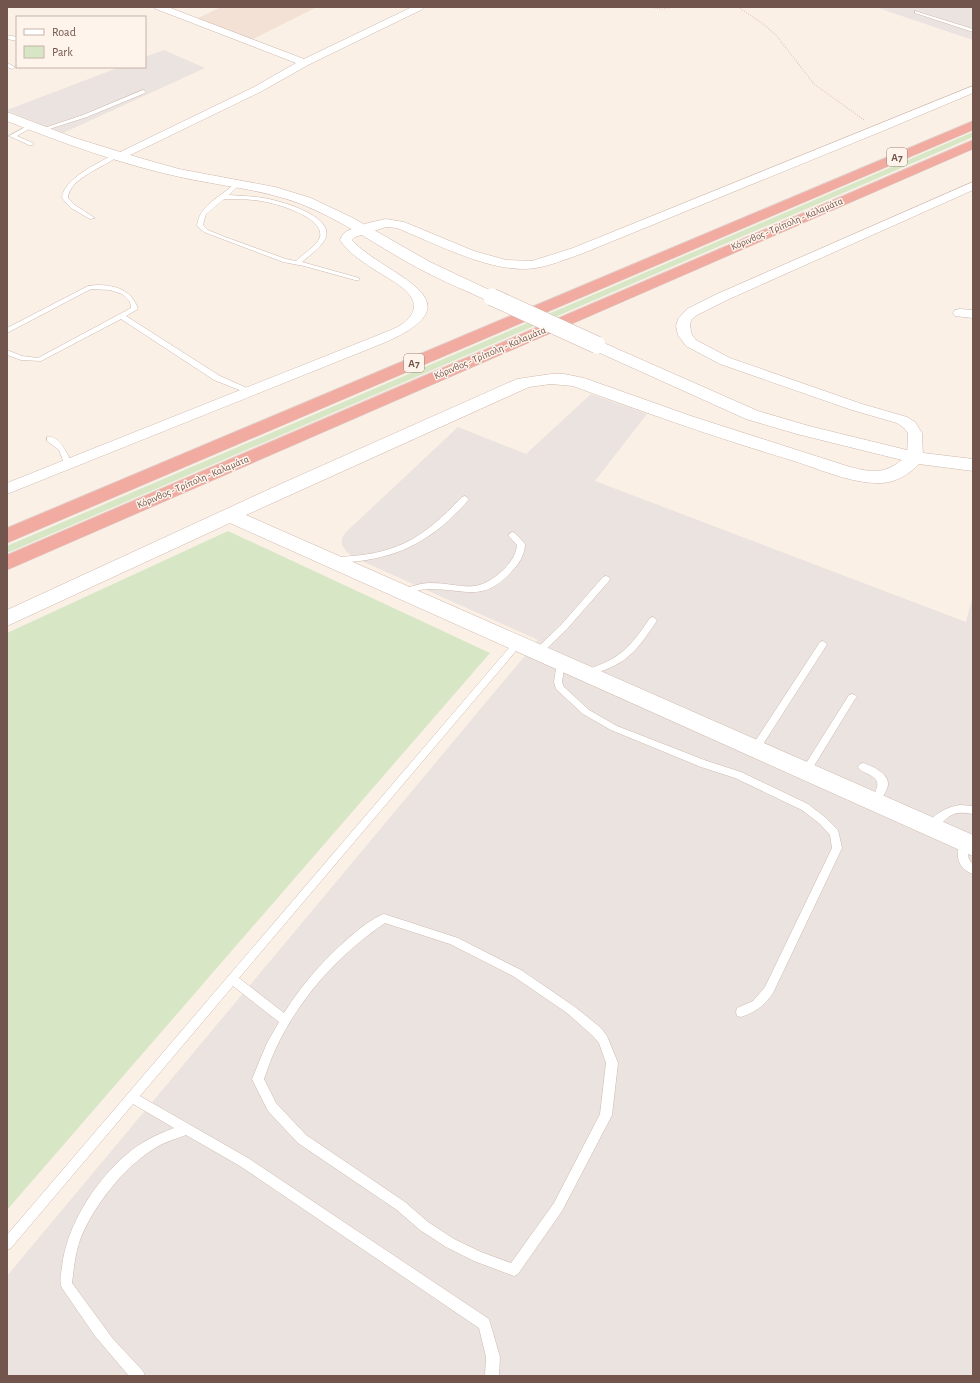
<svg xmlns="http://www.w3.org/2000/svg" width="980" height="1383" viewBox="0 0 980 1383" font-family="'Alegreya Sans',sans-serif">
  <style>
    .residential { fill: #f2e1d4 }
    .industrial { fill: #ebe3df }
    .green { fill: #d7e7c5 }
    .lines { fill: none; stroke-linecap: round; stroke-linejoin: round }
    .lane-casing { stroke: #ceb9af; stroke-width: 1 }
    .street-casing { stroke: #ceb9af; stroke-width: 1 }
    .secondary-casing { stroke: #d0b8ad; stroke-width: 1 }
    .highway-casing { stroke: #d8cfcd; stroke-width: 1 }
    .path { stroke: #d3afa2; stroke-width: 1.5; stroke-dasharray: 0.5 2; stroke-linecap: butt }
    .lane { fill: #fff; fill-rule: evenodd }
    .street { fill: #fff; fill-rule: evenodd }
    .secondary { fill: #fff; fill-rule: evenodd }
    .highway { fill: #f1aba0; fill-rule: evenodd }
    .secondary-bridge-casing { stroke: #d0b8ad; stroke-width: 18; stroke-linecap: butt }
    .secondary-bridge { stroke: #fff; stroke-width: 17 }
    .labels { text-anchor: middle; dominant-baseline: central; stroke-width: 3; stroke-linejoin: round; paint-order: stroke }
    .far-street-label { font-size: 10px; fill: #72554c; stroke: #fef4eb }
    .shield { fill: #fef4eb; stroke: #9c857c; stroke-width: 1 }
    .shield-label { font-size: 11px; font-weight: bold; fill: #72554c }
  </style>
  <rect width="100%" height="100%" fill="#fbf0e6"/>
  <path class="residential" d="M 221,7 L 317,7 L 249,41 L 196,19 Z"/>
  <g class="industrial">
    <path d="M 875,7 L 973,7 L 973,40 Z"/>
    <path d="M 164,50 L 205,68 L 63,133 L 7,111 L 7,110 L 120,67 L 145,67 L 145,57 Z"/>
    <path d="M 591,394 L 647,414 L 595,481 L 966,622 L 973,595 L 973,1376 L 7,1376 L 7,1276 L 538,640 L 353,557 L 346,551 L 342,545 L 342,538 L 346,532 L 458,427 L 526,454 Z"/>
  </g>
  <g class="green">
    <path d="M 973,132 L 973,137 L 943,150 L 7,553 L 7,546 Z"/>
    <path d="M 228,531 L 490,653 L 7,1210 L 7,633 Z"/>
  </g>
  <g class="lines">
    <g class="lane-casing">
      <g id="lane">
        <path d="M 915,11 L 973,29 L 973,32 L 915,13 Z"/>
        <path d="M 7,35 L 17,37 L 17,41 L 7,39 Z"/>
        <path d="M 7,63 L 15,67 L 12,69 L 7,67 Z"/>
        <path d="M 143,90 L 146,92 L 145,93 L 87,117 L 43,131 L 38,130 L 83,115 Z"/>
        <path d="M 29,125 L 34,126 L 17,136 L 33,143 L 33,145 L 29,145 L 9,136 Z"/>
        <path d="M 113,155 L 118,156 C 105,167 69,178 68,198 L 75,205 L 95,218 L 90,219 L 71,208 L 62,198 C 63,179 98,163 113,155 Z"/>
        <path d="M 235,183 L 240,184 L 229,195 C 240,196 252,196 263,198 C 278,200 333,215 326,237 C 322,247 310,255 302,262 L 359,278 L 359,280 L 355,280 L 304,266 L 283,262 L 204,232 L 197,226 C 199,204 222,197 235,183 ZM 224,199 C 236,199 249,199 261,201 C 275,203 325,217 320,237 C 317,246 303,254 296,261 L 286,259 L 225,237 L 208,230 L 203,225 L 206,214 Z"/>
        <path d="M 97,285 C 115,285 132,290 138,309 L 126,316 L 220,376 L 254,391 L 250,393 L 247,393 L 214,380 L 121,319 L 41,361 L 21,360 L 7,355 L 7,350 L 22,356 L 38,358 L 131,308 L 130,302 L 122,294 L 110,290 L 91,289 L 7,333 L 7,328 L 88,286 Z"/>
        <path d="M 47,437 C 60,435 68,455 72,464 L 71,466 L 65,466 L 59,450 L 47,441 Z"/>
        <path d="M 465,496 L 469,499 C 463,507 455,514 448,521 C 414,551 381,561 336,563 L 332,560 L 336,557 C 396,555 421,540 462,497 Z"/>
        <path d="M 512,532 L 515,533 L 525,544 C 525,554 519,564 512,571 C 483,603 466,589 430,589 C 420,589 412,592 403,595 L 399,592 L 400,590 C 410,587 420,583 430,583 C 462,583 475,596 502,571 C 510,564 516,555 517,545 L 508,535 Z"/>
        <path d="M 606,576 L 609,577 L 610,579 L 609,581 L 567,629 L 541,654 L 535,654 L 534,652 L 535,650 L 561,625 L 603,577 Z"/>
        <path d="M 653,617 L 657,620 L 656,622 C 634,655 625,665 586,676 L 583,675 L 582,673 L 583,671 C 620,659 629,649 650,618 Z"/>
        <path d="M 518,640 L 522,643 L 521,645 L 239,978 L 284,1013 C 304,981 329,954 358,930 C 366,924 375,917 384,914 L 458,938 L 521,970 L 575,1007 L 601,1028 L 607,1036 L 618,1063 L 612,1115 L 610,1119 L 562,1211 L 518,1274 L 514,1276 L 474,1261 L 446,1247 L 420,1230 L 397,1210 L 298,1143 L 268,1111 L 252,1079 L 267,1043 L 279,1022 L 233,986 L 140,1096 L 248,1158 L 489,1319 L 500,1357 L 499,1376 L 485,1376 L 486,1357 L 479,1328 L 240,1166 L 186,1135 C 176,1139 164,1142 155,1148 C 124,1167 93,1206 80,1240 C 75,1254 74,1268 72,1283 L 113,1339 L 143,1371 L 145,1376 L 129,1376 L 95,1336 L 62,1288 C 59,1282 61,1274 62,1267 C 66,1227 95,1181 126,1155 C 142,1141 156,1135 174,1128 L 133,1104 L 11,1248 L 7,1250 L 7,1235 L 515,641 ZM 385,923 L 450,944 L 513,976 L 567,1013 L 593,1036 L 599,1043 L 606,1063 L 600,1114 L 554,1203 L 511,1263 L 481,1252 L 454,1239 L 428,1222 L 405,1202 L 306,1135 L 276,1103 L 264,1079 C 268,1068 271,1058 276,1048 C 300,997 339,954 385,923 Z"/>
        <path d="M 823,641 L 827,644 L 826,646 L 758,752 L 752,752 L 750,749 L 752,746 L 820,642 Z"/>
        <path d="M 561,659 L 565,662 L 562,682 L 564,687 L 589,710 L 617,726 L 707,761 L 741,772 L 808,804 L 826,818 L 838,830 L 842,848 L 773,993 C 764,1006 755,1012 741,1017 L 737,1016 L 736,1012 L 737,1008 L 753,1001 L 765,987 L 832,848 L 830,835 L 820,824 L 802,810 L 735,778 L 701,767 L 611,730 L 583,714 L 556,689 L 554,682 L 557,662 Z"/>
        <path d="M 852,694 L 855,695 L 857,697 L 855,699 L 809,774 L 803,774 L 801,771 L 803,768 L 849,695 Z"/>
        <path d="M 863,763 C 872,766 889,773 888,785 C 887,791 881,799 878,805 L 875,806 L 872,805 L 870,802 C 877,788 884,781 866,773 C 862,771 860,770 858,767 L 860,764 Z"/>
        <path d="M 960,805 L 973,806 L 973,814 C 967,813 960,812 954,814 C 944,817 937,833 928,830 L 926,827 C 933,814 946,807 960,805 Z"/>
        <path d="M 966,838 L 970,839 L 971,842 C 969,851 965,858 973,864 L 973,874 C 956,868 955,853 962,839 Z"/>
      </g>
    </g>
    <g class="street-casing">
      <g id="street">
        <path d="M 154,7 L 168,7 L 304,59 L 412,7 L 425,7 L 423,9 L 308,65 L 262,91 L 122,159 L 114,159 L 112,157 L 114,155 L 254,87 L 296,63 L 156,9 Z"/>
        <path d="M 973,86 L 973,93 L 885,130 L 581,254 C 566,259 550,266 535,268 C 495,275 434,243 397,228 L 386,227 L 355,237 L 352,240 C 384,276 483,299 386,342 L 7,494 L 7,483 L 376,336 C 387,331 400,328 408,319 C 430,296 386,278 372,268 C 360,260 348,252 340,240 L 343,234 L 347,231 L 368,223 L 386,219 L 404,222 L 474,251 L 506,260 L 532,261 L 573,248 Z"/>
        <path d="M 973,182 L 973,190 L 727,300 L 697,315 L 691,320 L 690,326 L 692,335 L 696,340 L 730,358 L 862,404 L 907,417 L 915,422 L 922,433 L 923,458 L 920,461 L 915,463 L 910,461 L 907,458 L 908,433 L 904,428 L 897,423 L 852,410 L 720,364 L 686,346 L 678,335 L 676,326 L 678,319 L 687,309 L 717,294 Z"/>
        <path d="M 960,309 L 973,310 L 973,318 L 955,316 L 953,313 L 955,310 Z"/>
      </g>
    </g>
    <g class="secondary-casing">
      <g id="secondary">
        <path d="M 7,112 L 75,138 L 140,158 L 179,169 L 275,187 L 311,198 L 353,218 L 430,262 L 498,294 L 500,297 L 498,300 L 492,302 L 486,300 C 460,288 433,277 407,262 C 372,242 339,219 301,204 C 262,189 220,186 180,177 C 120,164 63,143 7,121 Z"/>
        <path d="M 597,340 L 758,411 L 809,426 L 915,452 L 973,459 L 973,471 L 919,464 C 909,474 897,482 882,483 C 852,484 822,470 794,461 C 720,439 646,413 573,386 L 551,384 L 529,387 L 246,515 L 973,835 L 973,856 L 230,523 L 7,626 L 7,610 L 274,487 L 517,379 L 551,374 L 564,374 L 584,378 L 691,416 L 850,467 C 871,472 883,475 902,460 L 797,434 L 746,419 L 591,349 L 589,345 L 591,341 Z"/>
      </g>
    </g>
    <g class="highway-casing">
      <g id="highway">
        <path d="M 973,121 L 973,130 L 7,543 L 7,528 Z"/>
        <path d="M 973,140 L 973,149 L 7,570 L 7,555 Z"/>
      </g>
    </g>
    <g class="path">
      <path d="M 647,7 L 662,9 L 674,7"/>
      <path d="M 738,7 L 762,23 L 776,35 L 814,84 L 864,120"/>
    </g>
    <use href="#lane" class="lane"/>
    <use href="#street" class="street"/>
    <use href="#secondary" class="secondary"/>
    <use href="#highway" class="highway"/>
    <g class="secondary-bridge-casing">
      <path id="secondary-bridge" d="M 492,297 L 597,345"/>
    </g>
    <use href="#secondary-bridge" class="secondary-bridge"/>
  </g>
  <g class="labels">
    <g class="far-street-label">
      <text transform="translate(787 224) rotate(-23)">Κόρινθος - Τρίπολη - Καλαμάτα</text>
      <text transform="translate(490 353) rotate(-23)">Κόρινθος - Τρίπολη - Καλαμάτα</text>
      <text transform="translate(193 482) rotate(-23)">Κόρινθος - Τρίπολη - Καλαμάτα</text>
    </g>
    <g class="shield">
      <rect x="887" y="148" width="20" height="18" rx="3"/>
      <rect x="404" y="354" width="20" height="18" rx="3"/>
    </g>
    <g class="shield-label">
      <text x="897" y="157">Α7</text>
      <text x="414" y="363">Α7</text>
    </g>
  </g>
  <rect width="980" height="1383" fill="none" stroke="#72554c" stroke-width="16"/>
  <rect x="16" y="16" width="130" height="52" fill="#fef4eb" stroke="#c6b4ab"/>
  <rect x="24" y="29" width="20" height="6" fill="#ffffff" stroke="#c6b4ab"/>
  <text x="52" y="36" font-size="12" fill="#72554c">Road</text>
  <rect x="24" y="46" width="20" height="12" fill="#d7e7c5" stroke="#c6b4ab"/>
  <text x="52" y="56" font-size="12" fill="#72554c">Park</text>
</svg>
